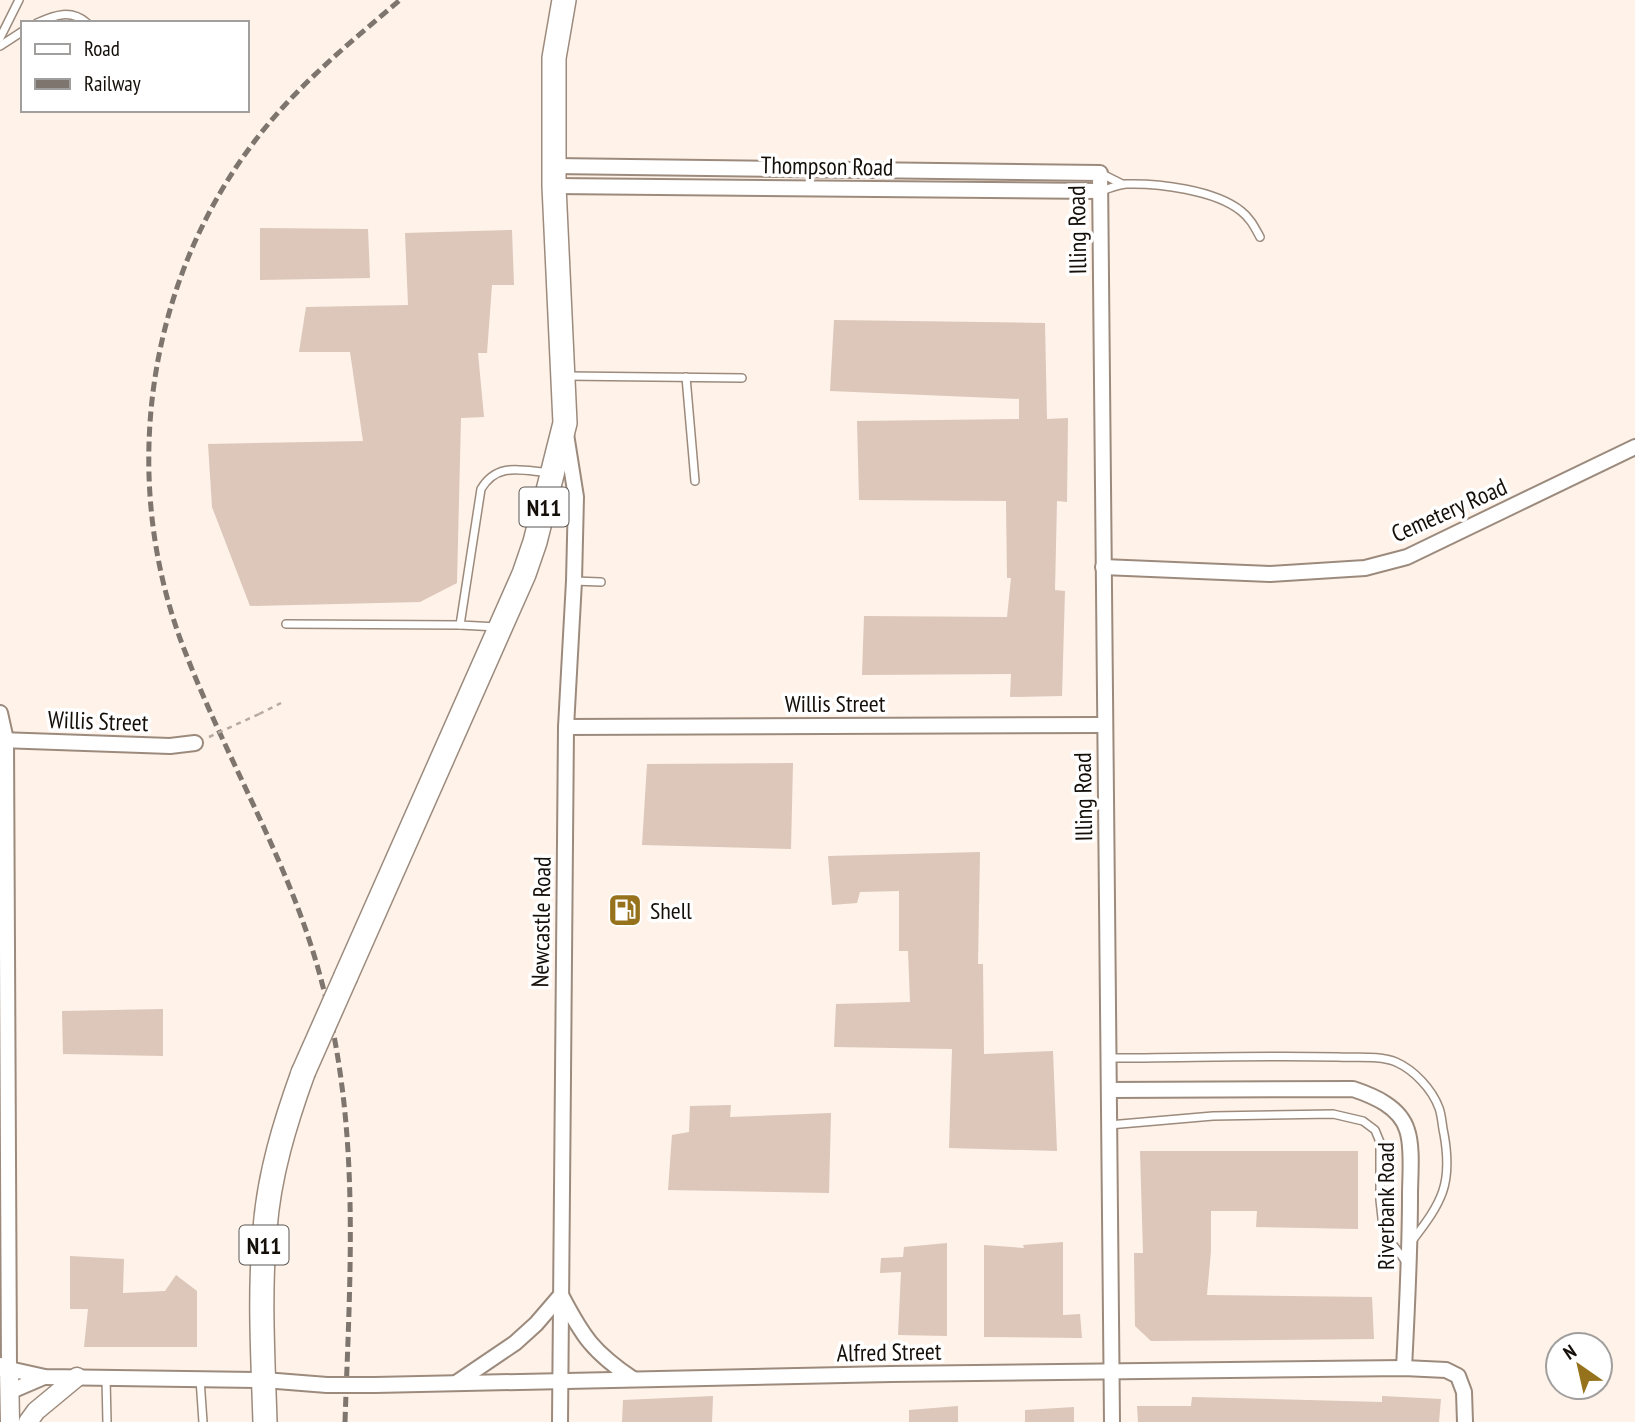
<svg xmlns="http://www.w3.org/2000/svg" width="1635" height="1422" viewBox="0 0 1635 1422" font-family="'PT Sans Narrow',sans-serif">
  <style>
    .building { fill: #dcc7ba }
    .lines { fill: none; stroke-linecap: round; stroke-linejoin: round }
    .service-casing { stroke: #9c8b7d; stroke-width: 10 }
    .minor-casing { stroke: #9c8b7d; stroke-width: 18 }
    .tertiary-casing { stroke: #9c8b7d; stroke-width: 21 }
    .trunk-casing { stroke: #9c8b7d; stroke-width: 26 }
    .path { stroke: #b5aba3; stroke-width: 2.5; stroke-dasharray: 5 5; stroke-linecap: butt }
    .service { stroke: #fff; stroke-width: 7 }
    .minor { stroke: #fff; stroke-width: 14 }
    .tertiary { stroke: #fff; stroke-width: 18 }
    .trunk { stroke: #fff; stroke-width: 23 }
    .rail { stroke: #7d756e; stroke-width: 5; stroke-dasharray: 10 5; stroke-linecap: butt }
    .minor-bridge-casing { stroke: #9c8b7d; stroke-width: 18; stroke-linecap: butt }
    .trunk-bridge-casing { stroke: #9c8b7d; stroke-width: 26; stroke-linecap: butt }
    .path-bridge { stroke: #b5aba3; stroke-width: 2.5; stroke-dasharray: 5 5; stroke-linecap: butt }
    .minor-bridge { stroke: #fff; stroke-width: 14 }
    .trunk-bridge { stroke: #fff; stroke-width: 23 }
    .labels { text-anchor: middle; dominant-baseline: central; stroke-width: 7; stroke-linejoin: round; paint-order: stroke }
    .shield { fill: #fff; stroke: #5b5754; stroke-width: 2 }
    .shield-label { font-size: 23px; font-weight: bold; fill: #150f0a }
    .street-label { font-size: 24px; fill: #150f0a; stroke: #fff }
    .poi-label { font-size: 24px; fill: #150f0a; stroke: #fff; text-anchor: start }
  </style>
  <rect width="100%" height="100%" fill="#fef2e9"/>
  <g class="building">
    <path d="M 260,228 L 368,229 L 370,278 L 260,280 Z"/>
    <path d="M 512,230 L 514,285 L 492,285 L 487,353 L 478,353 L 484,417 L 461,418 L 457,583 L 420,602 L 250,606 L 212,507 L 208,444 L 363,441 L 350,352 L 299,352 L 306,307 L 408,305 L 405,233 Z"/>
    <path d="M 834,320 L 1045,323 L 1047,419 L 1068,418 L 1067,502 L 1057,501 L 1055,590 L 1065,591 L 1062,696 L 1010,697 L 1011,674 L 862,675 L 864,616 L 1007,617 L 1011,578 L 1007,578 L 1006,501 L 859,500 L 857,421 L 1019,419 L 1019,399 L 830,391 Z"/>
    <path d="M 793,763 L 791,849 L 642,845 L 647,764 Z"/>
    <path d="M 980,852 L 978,964 L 983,964 L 984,1054 L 1053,1051 L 1057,1151 L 949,1148 L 952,1049 L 834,1047 L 836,1004 L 910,1002 L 908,951 L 899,951 L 899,891 L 860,892 L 857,903 L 832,905 L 828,856 Z"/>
    <path d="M 163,1009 L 163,1056 L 63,1054 L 62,1011 Z"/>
    <path d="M 731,1105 L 730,1117 L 831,1113 L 829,1193 L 668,1190 L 672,1135 L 689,1132 L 690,1106 Z"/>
    <path d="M 1140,1151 L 1358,1151 L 1358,1229 L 1256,1227 L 1257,1211 L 1211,1211 L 1211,1251 L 1207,1295 L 1372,1297 L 1374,1339 L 1151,1341 L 1135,1326 L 1134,1253 L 1143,1253 Z"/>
    <path d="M 1063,1242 L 1063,1315 L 1080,1314 L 1082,1338 L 984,1337 L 984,1245 L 1024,1248 L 1023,1245 Z"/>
    <path d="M 947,1243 L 947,1336 L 898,1335 L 901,1272 L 880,1273 L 881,1258 L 903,1257 L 904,1247 Z"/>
    <path d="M 70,1256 L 124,1259 L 123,1293 L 165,1291 L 176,1275 L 197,1291 L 197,1347 L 84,1347 L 88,1309 L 70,1309 Z"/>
    <path d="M 713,1396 L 712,1422 L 622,1422 L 623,1400 Z"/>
    <path d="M 1382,1396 L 1441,1399 L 1439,1422 L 1138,1422 L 1137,1406 L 1191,1406 L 1192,1397 L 1382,1402 Z"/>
    <path d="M 958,1406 L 958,1422 L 909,1422 L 909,1410 Z"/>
    <path d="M 1074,1407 L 1074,1422 L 1025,1422 L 1025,1410 Z"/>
  </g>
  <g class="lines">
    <g class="service-casing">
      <g id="service">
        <path d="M 37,23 C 55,15 71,9 87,23"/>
        <path d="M 0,38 L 19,0"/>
        <path d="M 0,46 L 23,31"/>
        <path d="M 1100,173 L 1122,184"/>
        <path d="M 1100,191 C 1108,189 1117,185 1126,184 C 1158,183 1215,190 1241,211 C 1250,218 1254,226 1260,237"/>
        <path d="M 566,376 L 742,378"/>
        <path d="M 686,377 L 695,481"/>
        <path d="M 574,581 L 601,582"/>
        <path d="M 286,624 L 460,625"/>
        <path d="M 497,627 L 460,625 L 481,489 C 498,461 522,471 551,473"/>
        <path d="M 1109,1058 C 1185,1058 1262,1055 1338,1057 C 1356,1058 1380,1055 1396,1062 C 1414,1070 1432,1089 1439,1108 C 1442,1116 1442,1126 1444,1134 C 1453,1184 1442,1202 1412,1241"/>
        <path d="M 1109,1125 L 1213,1116 L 1333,1114 L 1363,1121 L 1375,1130 L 1380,1142 L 1380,1200 L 1383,1227 L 1388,1238 L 1406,1262"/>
        <path d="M 106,1378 L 107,1422"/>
        <path d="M 200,1379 L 203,1422"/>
      </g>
    </g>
    <g class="minor-casing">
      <g id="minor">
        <path d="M 554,166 L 1100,173 L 1112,1422"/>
        <path d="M 554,186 L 1100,191"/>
        <path d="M 1103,567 L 1270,574 L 1365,568 L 1407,557 L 1635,447"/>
        <path d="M 0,713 L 6,740 L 9,1369 L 45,1377 L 264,1380 L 327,1385"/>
        <path d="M 566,727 L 1105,725"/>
        <path d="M 0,740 L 170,746 L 195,743"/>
        <path d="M 1109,1090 L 1353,1089 C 1374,1096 1400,1107 1407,1130 C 1413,1147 1410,1176 1410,1195 C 1410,1253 1407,1310 1404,1368"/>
        <path d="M 456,1383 L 515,1343 L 536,1324 L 561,1295 C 583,1337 593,1352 633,1379"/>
        <path d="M 375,1385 L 891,1374 L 1404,1368 L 1446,1370 L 1458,1376 L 1464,1392 L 1465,1422"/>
        <path d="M 9,1392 L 44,1377"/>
        <path d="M 560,1422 L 566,727 L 574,581 L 576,497 L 566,434"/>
      </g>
    </g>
    <g class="tertiary-casing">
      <g id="tertiary">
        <path d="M 0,1367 L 9,1369 L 10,1422"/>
        <path d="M 28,1422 L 36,1411 L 77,1377"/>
      </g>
    </g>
    <g class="trunk-casing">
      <g id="trunk">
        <path d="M 346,976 L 524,574 L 535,542 L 565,423 L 554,186 L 554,58 L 564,0"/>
        <path d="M 265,1422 C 263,1358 259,1293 265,1229 C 269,1175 285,1123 303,1073"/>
      </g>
    </g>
    <path class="path" d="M 259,714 L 281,703"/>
    <use href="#service" class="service"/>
    <use href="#minor" class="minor"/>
    <use href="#tertiary" class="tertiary"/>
    <use href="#trunk" class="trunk"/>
    <path class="rail" d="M 345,1422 C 350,1272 361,1130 322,983 C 292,867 229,765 186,654 C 116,479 146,274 265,128 C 305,79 353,40 400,0"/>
    <g class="minor-bridge-casing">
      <path id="minor-bridge" d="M 327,1385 L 375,1385"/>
    </g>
    <g class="trunk-bridge-casing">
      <path id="trunk-bridge" d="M 303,1073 L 346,976"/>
    </g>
    <path class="path-bridge" d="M 209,737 L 259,714"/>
    <use href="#minor-bridge" class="minor-bridge"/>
    <use href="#trunk-bridge" class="trunk-bridge"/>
  </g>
  <defs>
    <g id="fuel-square" transform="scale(1.75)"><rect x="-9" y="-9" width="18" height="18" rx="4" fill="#96721c" stroke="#fff"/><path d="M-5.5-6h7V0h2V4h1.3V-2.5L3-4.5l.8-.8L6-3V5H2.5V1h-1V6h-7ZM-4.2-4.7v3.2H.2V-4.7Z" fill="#fff"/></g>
  </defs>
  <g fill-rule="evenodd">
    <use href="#fuel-square" x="625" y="910"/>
  </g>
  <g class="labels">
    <g class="shield">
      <rect x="519.5" y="487.5" width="49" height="39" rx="5"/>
      <rect x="239.5" y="1225.5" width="49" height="39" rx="5"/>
    </g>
    <g class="shield-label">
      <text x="544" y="507">N11</text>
      <text x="264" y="1245">N11</text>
    </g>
    <g class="street-label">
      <text transform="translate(827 166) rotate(1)">Thompson Road</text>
      <text transform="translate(1077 230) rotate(-91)">Illing Road</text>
      <text transform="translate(1449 510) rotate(-24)">Cemetery Road</text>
      <text x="835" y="703">Willis Street</text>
      <text transform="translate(98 721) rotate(2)">Willis Street</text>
      <text transform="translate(1083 797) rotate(-91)">Illing Road</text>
      <text transform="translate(541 922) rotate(-89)">Newcastle Road</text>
      <text transform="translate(1385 1206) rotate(-90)">Riverbank Road</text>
      <text transform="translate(889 1352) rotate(-1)">Alfred Street</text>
    </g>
    <g class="poi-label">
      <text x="650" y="910">Shell</text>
    </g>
  </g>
  <rect x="21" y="21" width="228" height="91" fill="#ffffff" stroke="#a19f9d" stroke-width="2"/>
  <rect x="35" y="44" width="35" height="10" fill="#ffffff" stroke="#a19f9d" stroke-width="2"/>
  <text x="84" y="56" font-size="21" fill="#150f0a">Road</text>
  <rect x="35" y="79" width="35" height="10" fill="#7d756e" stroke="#a19f9d" stroke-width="2"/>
  <text x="84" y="91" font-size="21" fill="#150f0a">Railway</text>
  <g transform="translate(1579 1366) rotate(326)"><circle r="33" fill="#ffffff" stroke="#a19f9d" stroke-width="2"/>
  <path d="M0-5L12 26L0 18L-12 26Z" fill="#96721c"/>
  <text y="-10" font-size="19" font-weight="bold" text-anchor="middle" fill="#150f0a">N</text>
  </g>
</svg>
